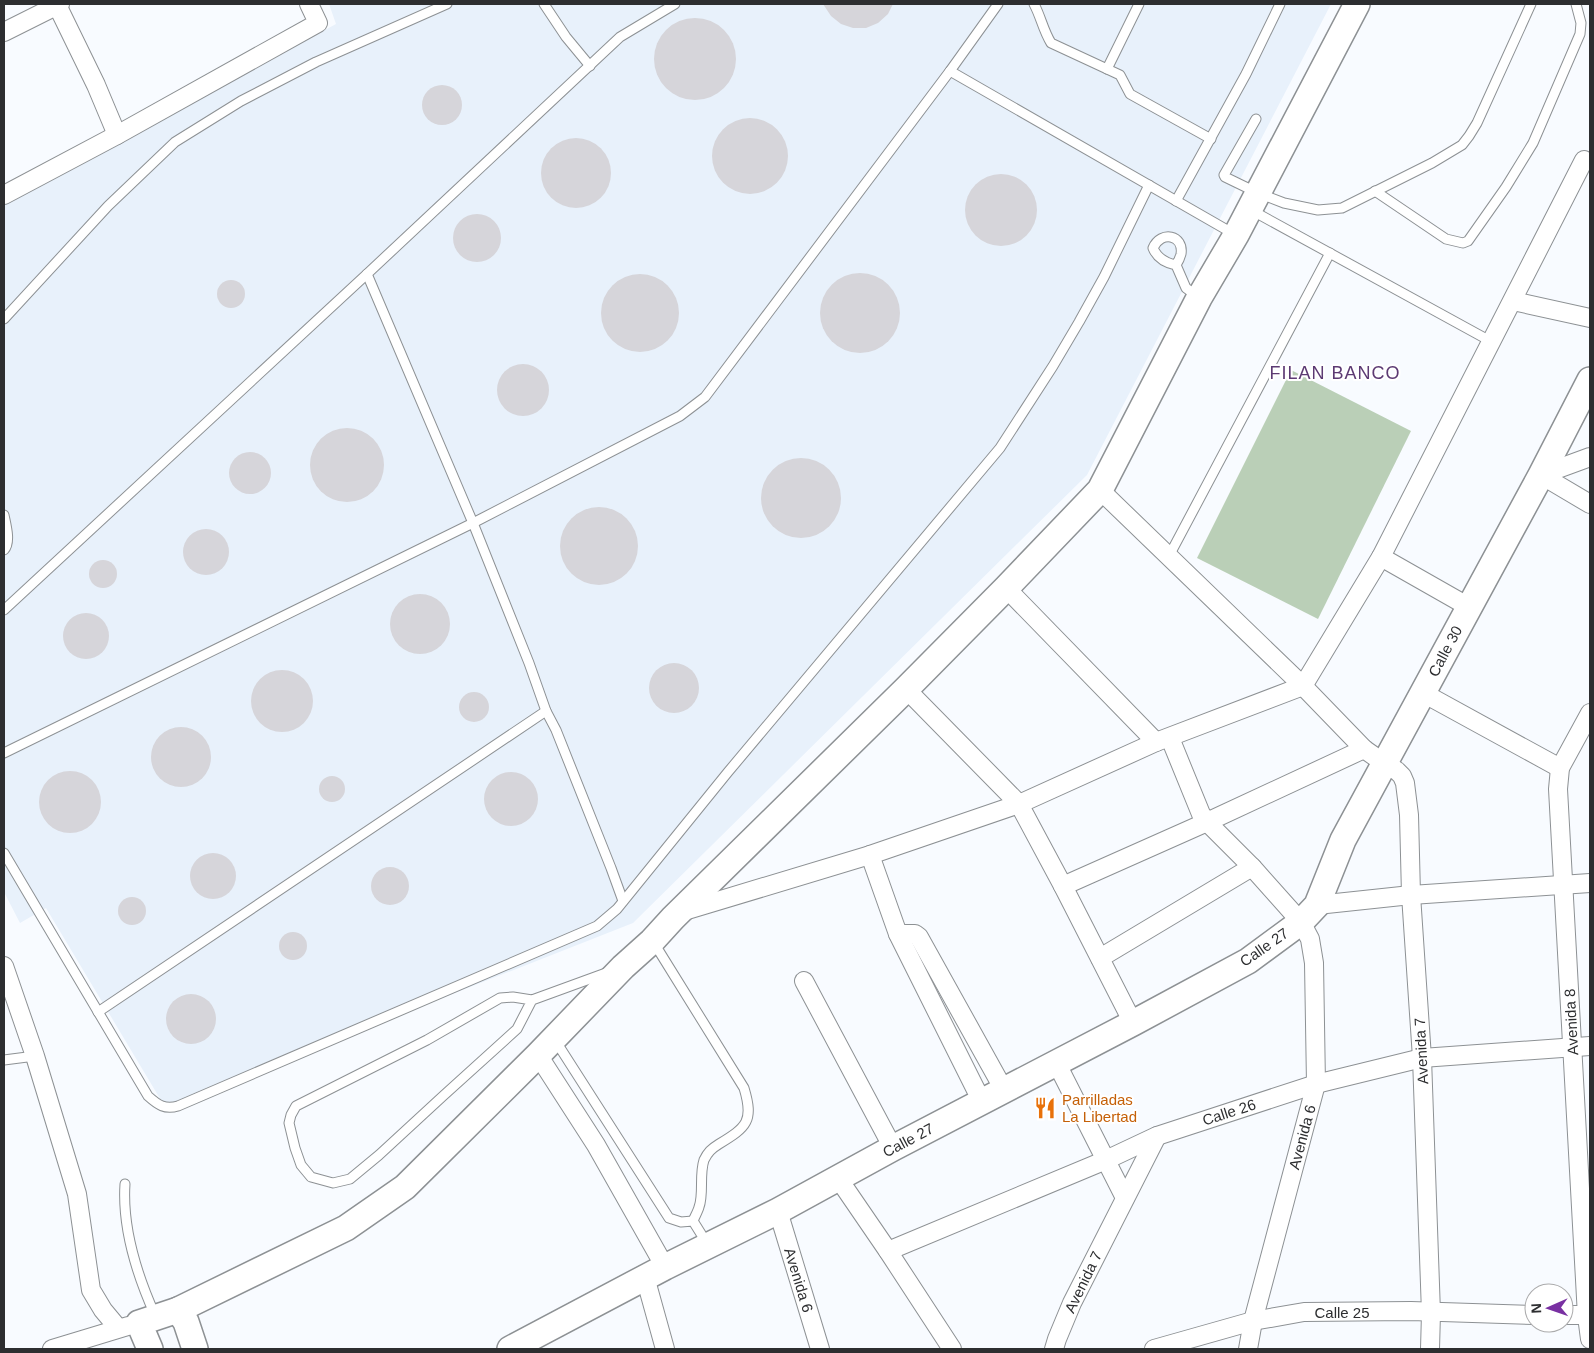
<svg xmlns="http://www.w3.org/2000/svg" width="1594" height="1353" viewBox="0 0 1594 1353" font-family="Helvetica,sans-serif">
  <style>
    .built { fill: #e8f1fb }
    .green { fill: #bacfb7 }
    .building { fill: #d6d5da }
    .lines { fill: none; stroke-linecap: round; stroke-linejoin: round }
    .lane-casing { stroke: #8d9194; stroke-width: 11 }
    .street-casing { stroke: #8d9194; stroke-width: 20 }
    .secondary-casing { stroke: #8d9194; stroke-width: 28 }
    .lane { stroke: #fff; stroke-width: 9 }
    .street { stroke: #fff; stroke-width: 18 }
    .secondary { stroke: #fff; stroke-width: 25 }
    .labels { text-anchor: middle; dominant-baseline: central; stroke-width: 4; stroke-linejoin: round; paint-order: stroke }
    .street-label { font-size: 15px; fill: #2d2e30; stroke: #fff }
    .food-label { font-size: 15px; fill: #c56008; stroke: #fff; text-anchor: start }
    .quarter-label { font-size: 18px; letter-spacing: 1px; fill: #5c3a73; stroke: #fff }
  </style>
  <rect width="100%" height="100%" fill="#f8fbff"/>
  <path class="built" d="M 329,4 L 1331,4 L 1087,475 L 633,923 L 165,1107 L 46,908 L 20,923 L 4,892 L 4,203 L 336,24 Z"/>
  <path class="green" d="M 1291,370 L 1411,431 L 1318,619 L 1197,558 Z"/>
  <g class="building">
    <path d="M 823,4 L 893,4 L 888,14 L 878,23 L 866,28 L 853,28 L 841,24 L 831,16 Z"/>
    <circle cx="695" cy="59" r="41"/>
    <circle cx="442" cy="105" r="20"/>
    <circle cx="750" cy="156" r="38"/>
    <circle cx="576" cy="173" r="35"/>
    <circle cx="1001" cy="210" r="36"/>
    <circle cx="477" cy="238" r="24"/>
    <circle cx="860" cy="313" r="40"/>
    <circle cx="640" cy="313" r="39"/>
    <circle cx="231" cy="294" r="14"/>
    <circle cx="523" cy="390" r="26"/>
    <circle cx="347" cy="465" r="37"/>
    <circle cx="250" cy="473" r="21"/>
    <circle cx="801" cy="498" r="40"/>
    <circle cx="599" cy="546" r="39"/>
    <circle cx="206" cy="552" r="23"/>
    <circle cx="103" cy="574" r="14"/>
    <circle cx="420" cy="624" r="30"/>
    <circle cx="86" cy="636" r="23"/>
    <circle cx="674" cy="688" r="25"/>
    <circle cx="282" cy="701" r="31"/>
    <circle cx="474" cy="707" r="15"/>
    <circle cx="181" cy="757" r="30"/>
    <circle cx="70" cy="802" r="31"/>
    <circle cx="511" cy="799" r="27"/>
    <circle cx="332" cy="789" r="13"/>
    <circle cx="213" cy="876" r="23"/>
    <circle cx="390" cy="886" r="19"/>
    <circle cx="132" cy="911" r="14"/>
    <circle cx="293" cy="946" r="14"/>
    <circle cx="191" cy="1019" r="25"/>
  </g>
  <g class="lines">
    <g class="lane-casing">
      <g id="lane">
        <path d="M 544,4 L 566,37 L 590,66"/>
        <path d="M 1034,4 C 1041,17 1043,30 1051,43 L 1120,75 L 1130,94 L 1211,139"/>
        <path d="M 1107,69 L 1139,4"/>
        <path d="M 950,71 L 1234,234"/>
        <path d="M 1256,119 L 1224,175 L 1225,177 L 1258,193 L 1284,203 L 1318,210 L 1342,208 L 1432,163 L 1462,145 L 1469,136 L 1477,123 L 1531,4"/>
        <path d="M 1375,191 L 1446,239 L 1463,243 L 1468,241 L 1506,187 L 1533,143 L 1580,34 L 1581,23 L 1576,4"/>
        <path d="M 1176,201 L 1246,74 L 1280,4"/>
        <path d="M 1251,210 L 1492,342"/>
        <path d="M 1176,265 C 1166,263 1157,258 1153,248 C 1161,230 1184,235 1181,254 C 1180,258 1178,262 1176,265 L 1186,288 L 1197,296"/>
        <path d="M 367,274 L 473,523 L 529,663 L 546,711 L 556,730 L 611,868 L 623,901"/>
        <path d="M 4,319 L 108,206 L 175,142 L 241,101 L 316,62 L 447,4"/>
        <path d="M 4,515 C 6,525 11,542 4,550"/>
        <path d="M 1169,556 L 1330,253"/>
        <path d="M 4,610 L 367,274 L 620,37 L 675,4"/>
        <path d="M 4,753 L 473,523 L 680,416 L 705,397 L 950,71 L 998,4"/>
        <path d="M 4,853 L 148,1096 C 158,1105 165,1110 178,1106 L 597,926 L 617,909 L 728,772 L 1000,448 L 1053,366 L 1079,322 L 1104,277 L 1149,185"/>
        <path d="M 654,943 L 744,1088 C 754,1121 747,1127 719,1144 C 711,1149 708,1152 704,1160 C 699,1175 704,1194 699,1207 C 698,1211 695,1216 693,1221"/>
        <path d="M 532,1000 L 517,1029 L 443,1096 L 379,1155 L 350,1179 L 333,1183 L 311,1177 L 301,1165 L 295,1148 L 289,1123 L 291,1115 L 296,1106 L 427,1040 L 500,998 L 513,997 L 532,1000 L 606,973"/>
        <path d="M 98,1012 L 546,711"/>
        <path d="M 555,1040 L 669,1218 L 681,1222 L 693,1221 L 708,1245"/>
        <path d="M 4,1060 L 35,1056"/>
        <path d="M 125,1184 C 122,1229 137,1275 155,1315"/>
      </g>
    </g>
    <g class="street-casing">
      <g id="street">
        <path d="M 57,5 L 96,85 L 117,135"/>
        <path d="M 4,32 L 60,4"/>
        <path d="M 4,195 L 117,135 L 318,23 L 309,4"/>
        <path d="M 1513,301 L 1590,318"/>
        <path d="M 1541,475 L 1590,504"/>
        <path d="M 1541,475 L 1590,457"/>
        <path d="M 1100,490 L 1303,686 L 1364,749 L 1384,763 L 1397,771 L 1402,776 L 1405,783 L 1409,815 L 1411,895 L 1422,1058 L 1431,1313 L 1430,1349"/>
        <path d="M 1381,557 L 1469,607"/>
        <path d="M 1006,588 L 1156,742"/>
        <path d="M 906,689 L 1019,804 L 1063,886 L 1133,1023"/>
        <path d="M 1423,693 L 1560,768"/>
        <path d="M 1590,713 L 1560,768 L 1558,789 L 1587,1316 L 1590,1339"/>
        <path d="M 1170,738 L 1201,814 L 1207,822 L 1252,867 L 1301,922 L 1310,939 L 1314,963 L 1316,1084 L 1253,1321 L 1248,1349"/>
        <path d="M 870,855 L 898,934 L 982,1102"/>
        <path d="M 1063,886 L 1207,822 L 1364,749"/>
        <path d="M 1317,905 L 1411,895 L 1590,883"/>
        <path d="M 681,912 L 870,855 L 1019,804 L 1156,742 L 1303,686 L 1381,557 L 1584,160"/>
        <path d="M 898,934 L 915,934 L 919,937 L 1004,1090"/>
        <path d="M 1100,958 L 1252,867"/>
        <path d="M 4,966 L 35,1056 L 77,1194 L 91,1290 L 103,1310 L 118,1328"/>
        <path d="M 804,981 L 893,1148"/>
        <path d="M 538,1055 L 596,1145 L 665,1267"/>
        <path d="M 1056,1062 L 1125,1198"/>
        <path d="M 838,1178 L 888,1251 L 952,1349"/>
        <path d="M 778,1211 L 820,1349"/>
        <path d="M 888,1251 L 1106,1160 L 1157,1136 L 1316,1084 L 1422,1058 L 1590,1046"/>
        <path d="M 645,1277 L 665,1349"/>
        <path d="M 1564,1315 L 1590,1315"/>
        <path d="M 52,1349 L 128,1326"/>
        <path d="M 1054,1349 L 1057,1339 L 1072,1303 L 1157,1136"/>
        <path d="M 1154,1349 L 1253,1321 L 1304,1312 L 1411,1311 L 1534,1315"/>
      </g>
    </g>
    <g class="secondary-casing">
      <g id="secondary">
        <path d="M 178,1310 L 186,1322 L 195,1349"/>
        <path d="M 150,1349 L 139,1323 L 178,1310 L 346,1228 L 405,1187 L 538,1055 L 623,967 L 652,941 L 673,918 L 906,689 L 1006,588 L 1100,490 L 1199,298 L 1236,235 L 1357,4"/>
        <path d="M 510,1349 L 665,1267 L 778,1211 L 893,1148 L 1133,1023 L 1248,961 L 1301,922 L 1317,905 L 1343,840 L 1541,475 L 1590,380"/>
      </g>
    </g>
    <use href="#lane" class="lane"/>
    <use href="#street" class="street"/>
    <use href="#secondary" class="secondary"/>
  </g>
  <defs>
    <g id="restaurant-bare" transform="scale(1.725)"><path d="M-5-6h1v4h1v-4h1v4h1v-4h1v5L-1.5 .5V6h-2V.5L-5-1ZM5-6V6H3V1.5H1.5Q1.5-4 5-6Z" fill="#e8710a" stroke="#fff" stroke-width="2.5" paint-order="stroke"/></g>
  </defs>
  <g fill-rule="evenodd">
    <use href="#restaurant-bare" x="1045" y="1108"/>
  </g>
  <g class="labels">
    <g class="street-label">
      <text transform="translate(1445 651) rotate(-62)">Calle 30</text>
      <text transform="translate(1264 947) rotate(-35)">Calle 27</text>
      <text transform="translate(1571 1022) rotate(-93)">Avenida 8</text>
      <text transform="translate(1421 1051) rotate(-93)">Avenida 7</text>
      <text transform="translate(1229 1112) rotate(-18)">Calle 26</text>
      <text transform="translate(1302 1137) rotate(-75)">Avenida 6</text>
      <text transform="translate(908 1140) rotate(-28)">Calle 27</text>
      <text transform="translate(799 1280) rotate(73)">Avenida 6</text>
      <text transform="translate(1083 1282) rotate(-64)">Avenida 7</text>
      <text x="1342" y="1312">Calle 25</text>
    </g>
    <g class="food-label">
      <text x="1062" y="1099">Parrilladas<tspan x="1062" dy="17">La Libertad</tspan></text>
    </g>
    <g class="quarter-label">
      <text x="1335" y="373">FILAN BANCO</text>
    </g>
  </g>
  <rect width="1594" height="1353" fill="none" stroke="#2d2e30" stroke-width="10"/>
  <g transform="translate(1549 1308) rotate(268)"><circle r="24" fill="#ffffff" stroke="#ababac"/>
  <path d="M0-4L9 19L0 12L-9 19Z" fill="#7930a2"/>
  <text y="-8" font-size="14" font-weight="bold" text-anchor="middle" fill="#2d2e30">N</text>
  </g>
</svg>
